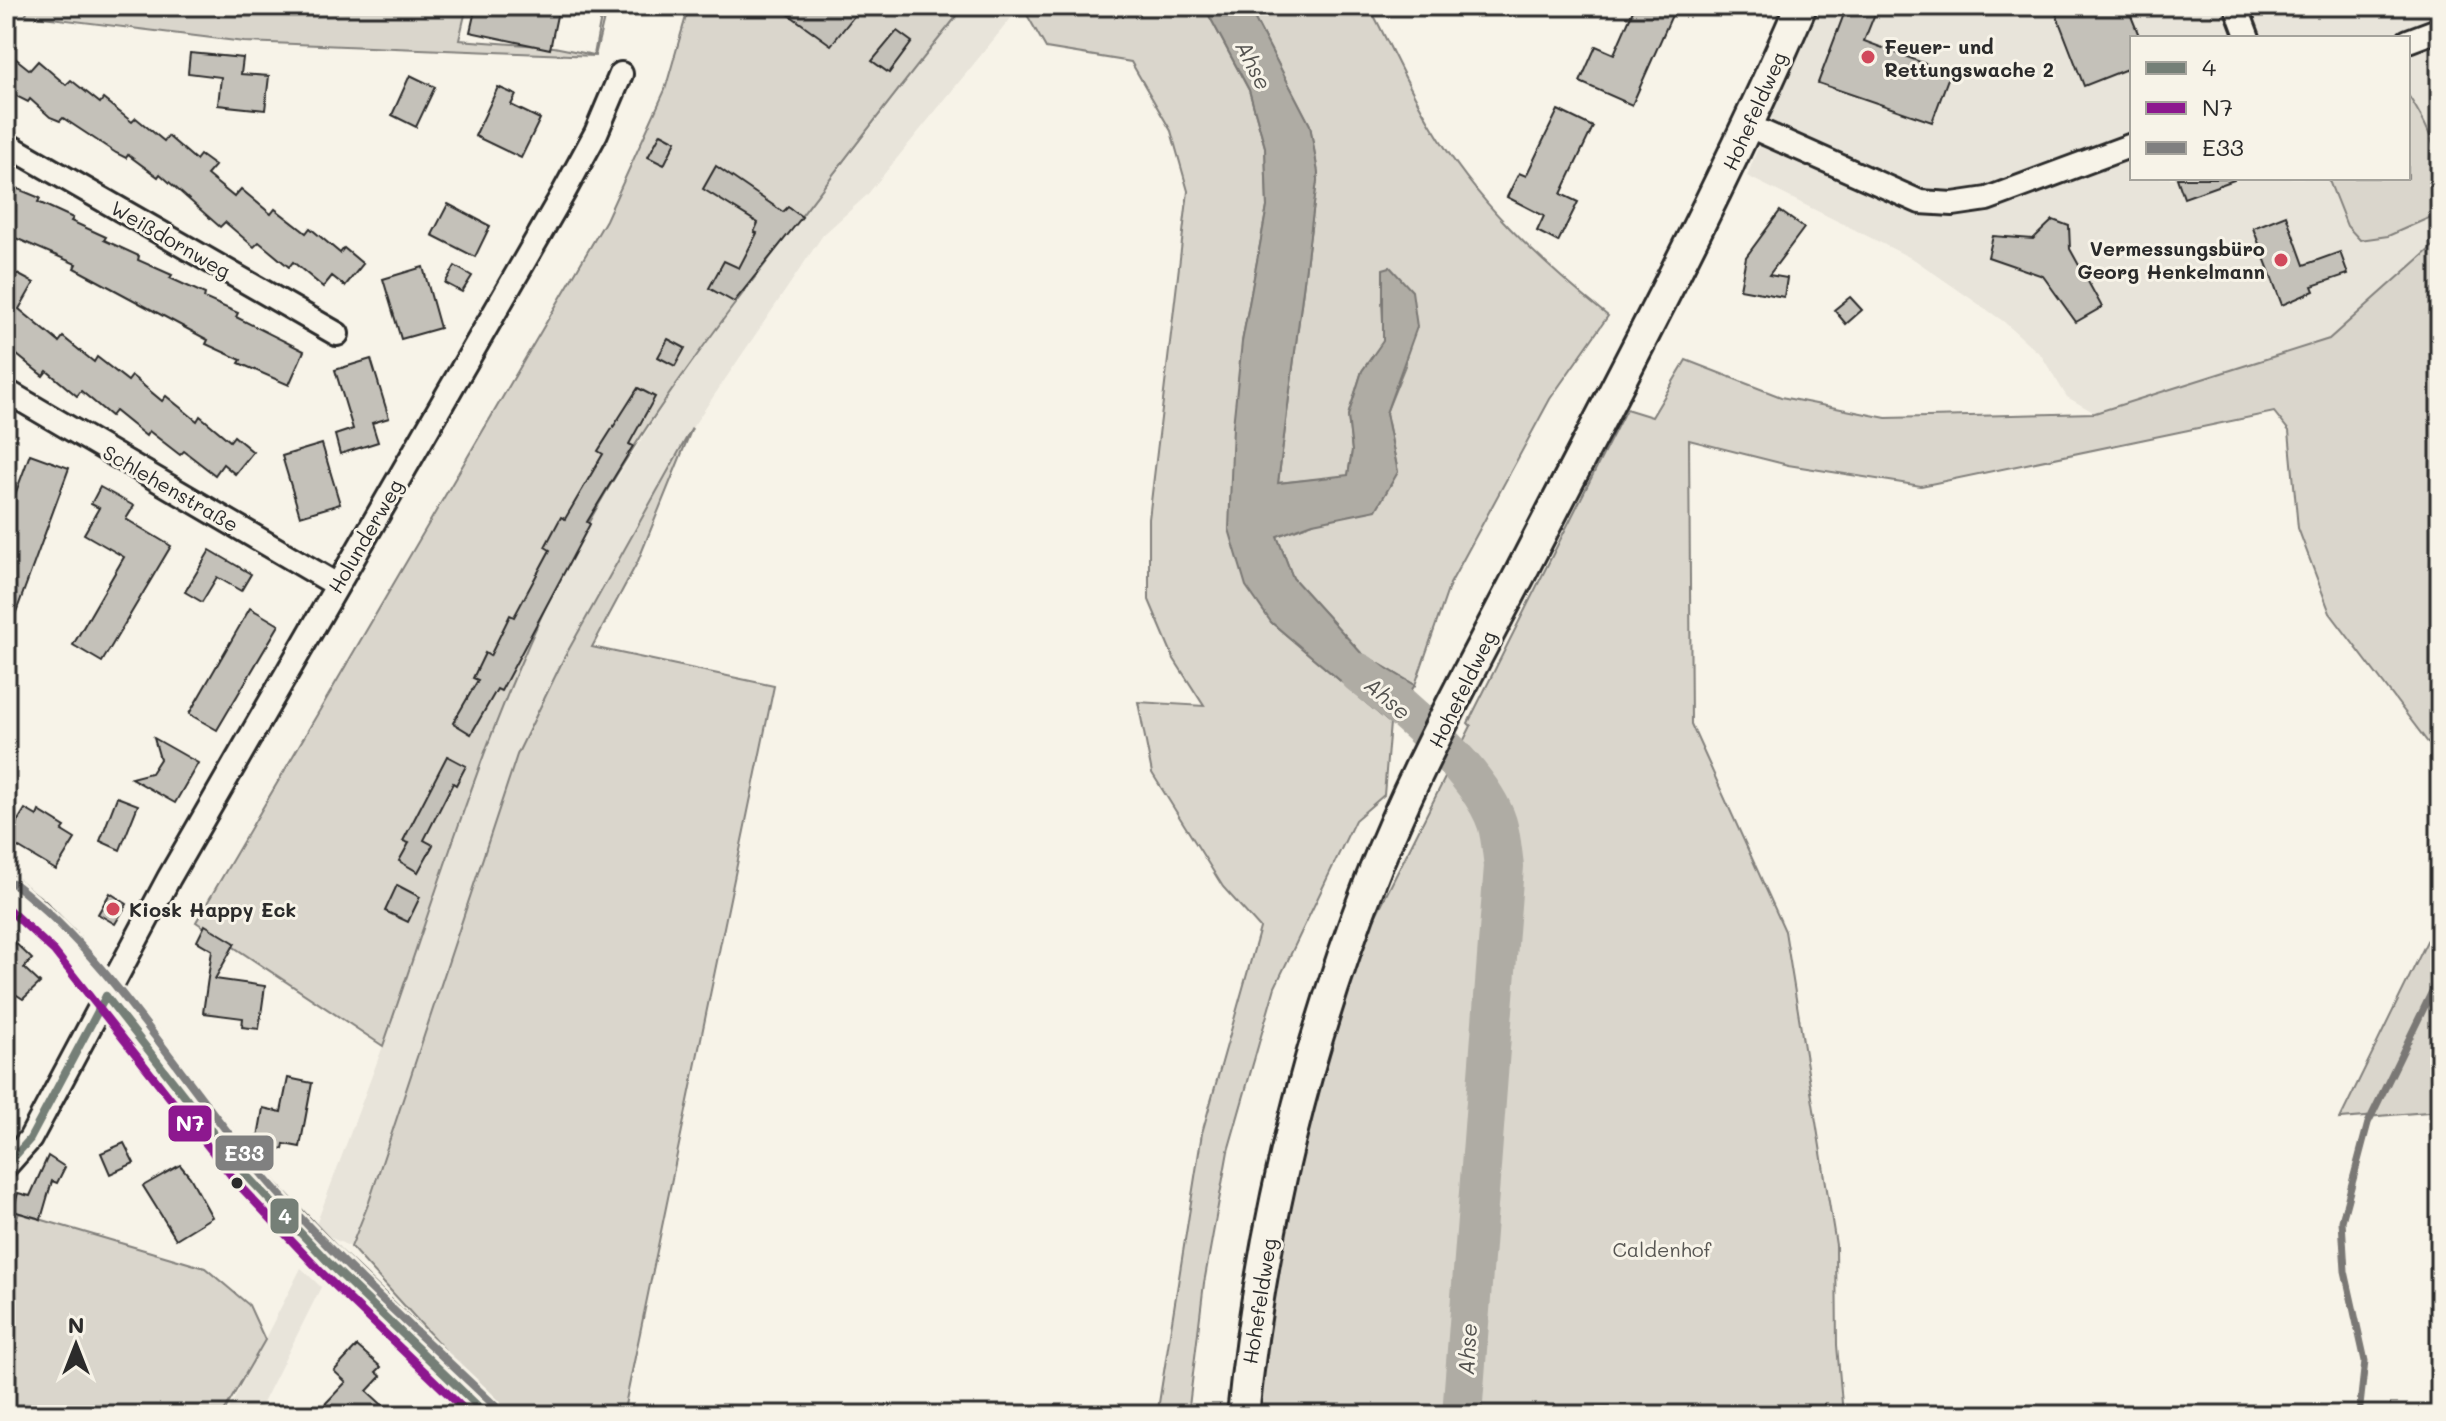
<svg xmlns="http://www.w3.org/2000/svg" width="2446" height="1421" viewBox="0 0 2446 1421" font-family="Mali,sans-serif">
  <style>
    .built { fill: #e8e4da; fill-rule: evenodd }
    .green { fill: #dad6cc; stroke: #82807c; stroke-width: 2 }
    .water { fill: #afaca4; stroke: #7a7874; stroke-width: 2 }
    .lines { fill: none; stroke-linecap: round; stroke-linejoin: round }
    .stream { stroke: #7a7874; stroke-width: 7 }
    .river { stroke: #afaca4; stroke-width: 40 }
    .building { fill: #c4c1b9; stroke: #2b2b2b; stroke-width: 2 }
    .street-casing { stroke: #2b2b2b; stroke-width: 28 }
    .secondary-casing { stroke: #2b2b2b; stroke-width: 36 }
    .street { stroke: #f7f3e8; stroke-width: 22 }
    .secondary { stroke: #f7f3e8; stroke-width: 30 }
    .bus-1-casing { stroke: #f7f3e8; stroke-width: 14 }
    .bus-2-casing { stroke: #f7f3e8; stroke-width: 14 }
    .bus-3-casing { stroke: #f7f3e8; stroke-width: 14 }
    .bus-1 { stroke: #757f77; stroke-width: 8 }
    .bus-2 { stroke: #8d188f; stroke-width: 8 }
    .bus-3 { stroke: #808080; stroke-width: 8 }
    .poi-dot { fill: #d1495b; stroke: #f7f3e8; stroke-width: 3 }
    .bus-dot { fill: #2b2b2b; stroke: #f7f3e8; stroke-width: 3 }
    .labels { text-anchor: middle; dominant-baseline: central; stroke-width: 6; stroke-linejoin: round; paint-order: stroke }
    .poi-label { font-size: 20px; font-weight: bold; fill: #2b2b2b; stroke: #f7f3e8; text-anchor: start }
    .street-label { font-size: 20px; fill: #2b2b2b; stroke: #f7f3e8 }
    .park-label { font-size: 20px; fill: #575653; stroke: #f7f3e8 }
    .water-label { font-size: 22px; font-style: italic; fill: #53524f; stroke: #f7f3e8 }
    .line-badge { stroke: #f7f3e8; stroke-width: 3 }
    .badge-label { font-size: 22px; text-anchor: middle; font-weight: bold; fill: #fff }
  </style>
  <rect width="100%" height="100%" fill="#f7f3e8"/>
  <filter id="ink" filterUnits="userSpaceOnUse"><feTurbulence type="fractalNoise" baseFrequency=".0125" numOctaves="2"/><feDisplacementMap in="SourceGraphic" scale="16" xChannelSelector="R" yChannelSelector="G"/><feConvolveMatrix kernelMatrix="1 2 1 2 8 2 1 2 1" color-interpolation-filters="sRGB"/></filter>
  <g filter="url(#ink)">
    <g class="built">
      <path d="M 965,6 L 1021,6 L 867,195 L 823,235 L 692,428 L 564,658 L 517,755 L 369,1202 L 351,1247 L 314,1230 L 383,1046 L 495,723 L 537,622 L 586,527 L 672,391 L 718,326 Z"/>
      <path d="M 1812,6 L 2440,6 L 2440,240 L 2329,339 L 2095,413 L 2067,397 L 2041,355 L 2003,321 L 1915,260 L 1747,176 ZM 2132,38 L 2408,38 L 2408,178 L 2132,178 Z"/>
      <path d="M 301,1268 L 321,1287 L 263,1403 L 256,1415 L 226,1415 Z"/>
    </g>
    <g class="green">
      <path d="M 28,6 L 467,6 L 459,40 L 554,47 L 594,55 L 603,6 L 607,6 L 595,56 L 244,42 L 26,15 Z"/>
      <path d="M 689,6 L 965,6 C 898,89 833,174 769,259 C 703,345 637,434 585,529 C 496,692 444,871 383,1046 L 196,922 L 606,220 L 665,90 Z"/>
      <path d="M 1022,6 L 1204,6 L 1249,90 L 1265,147 L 1267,207 L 1242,342 L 1271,622 L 1390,723 L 1384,795 L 1355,820 L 1275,987 L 1228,1151 L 1204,1283 L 1188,1415 L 1157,1415 L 1159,1403 L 1202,1133 L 1260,928 L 1223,887 L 1152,773 L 1138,702 L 1204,706 L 1174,659 L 1149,600 L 1149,519 L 1188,191 L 1171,131 L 1131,62 L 1046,48 Z"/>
      <path d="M 1248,6 L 1369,6 C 1390,45 1408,87 1431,125 C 1476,202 1539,261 1608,316 L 1550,399 L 1450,584 L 1415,685 L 1361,653 L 1293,578 L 1277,536 L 1313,523 L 1398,472 L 1386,413 L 1406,363 L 1382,302 L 1384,341 L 1362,371 L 1348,415 L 1352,451 L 1348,476 L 1278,483 L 1318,173 L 1310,125 Z"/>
      <path d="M 2408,95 C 2437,139 2440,161 2440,213 L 2388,236 L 2360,240 L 2347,226 L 2328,178 L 2408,178 Z"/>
      <path d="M 2440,240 L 2440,767 L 2435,752 L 2330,613 L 2298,528 L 2289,431 L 2274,412 L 1921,486 L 1788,465 L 1689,440 L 1691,724 L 1785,931 L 1836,1245 L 1837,1345 L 1843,1415 L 1255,1415 L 1262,1330 L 1305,1107 L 1368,931 L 1471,726 L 1468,723 L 1626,409 L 1652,417 L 1686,360 L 1781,397 L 1886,418 L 2095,413 L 2329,339 Z"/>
      <path d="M 692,428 L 638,561 L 592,647 L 774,686 L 623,1415 L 504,1415 L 351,1247 L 369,1202 L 517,755 L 564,658 Z"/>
      <path d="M 2440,887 L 2440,1111 L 2340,1119 L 2428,939 Z"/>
      <path d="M 19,1213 L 205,1268 L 249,1305 L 265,1340 L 222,1415 L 6,1415 L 6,1249 Z"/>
    </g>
    <path class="water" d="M 1204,6 L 1248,6 L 1310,125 L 1318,173 L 1278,483 L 1348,475 L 1352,451 L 1348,416 L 1362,371 L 1383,341 L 1383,269 L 1390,267 L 1412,291 L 1417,327 L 1386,413 L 1398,472 L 1376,510 L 1313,523 L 1277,536 L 1293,578 L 1361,653 L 1415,685 L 1390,723 L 1271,622 L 1246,586 L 1229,529 L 1233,426 L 1242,342 L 1267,207 L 1265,147 L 1249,90 Z"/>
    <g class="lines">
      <path class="stream" d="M 2359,1415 L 2365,1361 L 2345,1271 L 2342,1221 L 2368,1123 L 2440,975"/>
      <path class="river" d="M 1359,673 C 1401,705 1481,773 1497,823 C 1501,836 1502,852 1504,866 L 1462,1415"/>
    </g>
    <g class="building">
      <path d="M 476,6 L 559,6 L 550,49 L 470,32 Z"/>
      <path d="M 777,6 L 862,6 L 831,45 Z"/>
      <path d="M 1635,6 L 1676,6 L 1632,105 L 1580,82 L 1596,46 L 1614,54 Z"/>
      <path d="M 1847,6 L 1878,6 L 1864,41 L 1950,73 L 1932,122 L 1818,83 Z"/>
      <path d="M 2053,6 L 2127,6 L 2140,38 L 2132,38 L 2132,67 L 2084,86 Z"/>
      <path d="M 897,31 L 912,42 L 889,73 L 872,61 Z"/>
      <path d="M 190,53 L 243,58 L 241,74 L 269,76 L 265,110 L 218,105 L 221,77 L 188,73 Z"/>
      <path d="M 15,58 L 30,70 L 38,61 L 66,85 L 71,80 L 100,103 L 103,99 L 132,122 L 136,118 L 164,141 L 168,136 L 196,160 L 200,155 L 215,166 L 207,175 L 234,197 L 241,189 L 271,214 L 275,209 L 306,233 L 310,228 L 340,253 L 344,248 L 363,264 L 345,286 L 332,276 L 323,287 L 293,262 L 289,267 L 259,242 L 254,247 L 225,222 L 220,227 L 160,174 L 158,177 L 128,155 L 126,158 L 116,153 L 63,118 L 60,121 L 50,117 L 30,99 L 28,102 L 18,97 L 6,87 L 6,69 Z"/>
      <path d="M 410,75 L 435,87 L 416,127 L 392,115 Z"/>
      <path d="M 498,87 L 516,95 L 511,105 L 540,119 L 521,158 L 475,136 Z"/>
      <path d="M 1558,110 L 1593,127 L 1561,194 L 1578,202 L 1558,242 L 1537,231 L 1544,216 L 1507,197 L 1519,173 L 1526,176 Z"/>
      <path d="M 661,133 L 676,141 L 664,165 L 648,157 Z"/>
      <path d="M 716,166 L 783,212 L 788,207 L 802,217 L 734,302 L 709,288 L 724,261 L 739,268 L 757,233 L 754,232 L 758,223 L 703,189 Z"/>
      <path d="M 2177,178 L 2234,178 L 2234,180 L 2184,198 Z"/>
      <path d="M 6,184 L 40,198 L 38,202 L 73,218 L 71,221 L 106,237 L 104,240 L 139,256 L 138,260 L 172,275 L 170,278 L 205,294 L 204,298 L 238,313 L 236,317 L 304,351 L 289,385 L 239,363 L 241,360 L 206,344 L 208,340 L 74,268 L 76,264 L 6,234 L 15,211 L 6,207 Z"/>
      <path d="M 448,204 L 490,226 L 475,257 L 432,235 Z"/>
      <path d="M 1780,211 L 1804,228 L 1769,275 L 1787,278 L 1784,297 L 1740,289 L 1746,257 Z"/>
      <path d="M 2286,215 L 2304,265 L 2340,252 L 2348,274 L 2312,286 L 2314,291 L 2282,305 L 2253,228 Z"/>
      <path d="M 2053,220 L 2069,226 L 2070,249 L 2102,307 L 2076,322 L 2043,276 L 1988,257 L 1993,236 L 2033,239 Z"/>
      <path d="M 455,266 L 472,276 L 462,292 L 445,283 Z"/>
      <path d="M 423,267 L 440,328 L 401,339 L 383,279 Z"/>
      <path d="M 6,268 L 34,283 L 19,309 L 59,342 L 63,337 L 94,362 L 97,357 L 128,381 L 132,376 L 162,401 L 166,396 L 197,421 L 200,416 L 230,441 L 234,436 L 253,452 L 235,474 L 223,464 L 215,475 L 184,451 L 180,455 L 149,431 L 146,436 L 115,411 L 111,416 L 81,391 L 77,396 L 47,371 L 43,376 L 6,346 Z"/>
      <path d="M 1850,297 L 1862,310 L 1846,324 L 1834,310 Z"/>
      <path d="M 668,339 L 685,348 L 675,366 L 658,357 Z"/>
      <path d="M 371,359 L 389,418 L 372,423 L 378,442 L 340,454 L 335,435 L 353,429 L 335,370 Z"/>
      <path d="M 638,388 L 655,397 L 629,444 L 633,446 L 587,522 L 590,524 L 501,691 L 497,689 L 471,734 L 453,723 L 478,680 L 473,678 L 485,653 L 490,656 L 510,615 L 514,617 L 550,550 L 545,547 L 561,517 L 565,519 L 603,454 L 598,451 Z"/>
      <path d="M 322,444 L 340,504 L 300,516 L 282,456 Z"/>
      <path d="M 30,454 L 69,468 L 8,634 L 6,519 Z"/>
      <path d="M 100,487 L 134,506 L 126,519 L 171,546 L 102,662 L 73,645 L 124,557 L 84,534 L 99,508 L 91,504 Z"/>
      <path d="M 210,550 L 251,574 L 241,591 L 217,577 L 202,602 L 185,592 Z"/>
      <path d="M 250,608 L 279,625 L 217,730 L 189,714 Z"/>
      <path d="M 154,738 L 198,763 L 175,803 L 131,778 L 151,773 L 160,759 Z"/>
      <path d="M 447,756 L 466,766 L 456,785 L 453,783 L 424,840 L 433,845 L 418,872 L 399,861 L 409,843 L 403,841 Z"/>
      <path d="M 117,797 L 138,805 L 120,850 L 100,841 Z"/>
      <path d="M 25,809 L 37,816 L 39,811 L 65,827 L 62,831 L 75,839 L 56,870 L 6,840 Z"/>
      <path d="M 397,885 L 420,897 L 408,922 L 385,911 Z"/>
      <path d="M 110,893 L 127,904 L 115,924 L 98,914 Z"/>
      <path d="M 205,925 L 235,943 L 215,979 L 265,986 L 259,1029 L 242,1027 L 243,1018 L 203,1013 L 212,950 L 197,941 Z"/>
      <path d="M 6,934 L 32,959 L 24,968 L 40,983 L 23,999 L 6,988 Z"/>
      <path d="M 288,1078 L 312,1083 L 300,1147 L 284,1144 L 283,1149 L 264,1145 L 258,1137 L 263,1108 L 281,1112 Z"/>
      <path d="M 124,1143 L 134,1163 L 110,1174 L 101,1153 Z"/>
      <path d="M 48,1156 L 65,1167 L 57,1183 L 52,1181 L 41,1219 L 13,1211 L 18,1193 L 30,1196 Z"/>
      <path d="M 180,1165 L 190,1177 L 212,1217 L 176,1239 L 143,1186 Z"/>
      <path d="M 357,1346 L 381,1367 L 376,1372 L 381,1376 L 367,1391 L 393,1415 L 338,1415 L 325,1404 L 346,1382 L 334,1371 Z"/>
    </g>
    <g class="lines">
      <g class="street-casing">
        <g id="street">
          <path d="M 2236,6 L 2248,38"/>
          <path d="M 2408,41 L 2440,29"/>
          <path d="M 1749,126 L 1920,202 L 1953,204 L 1987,199 L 2132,145"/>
          <path d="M 6,144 L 337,334"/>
          <path d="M 6,391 L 337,585"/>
          <path d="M 6,1166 L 30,1139 L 169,878 L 564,192 L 596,133 L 621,74"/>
        </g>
      </g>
      <g class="secondary-casing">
        <g id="secondary">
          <path d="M 6,892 L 34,914 L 63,943 L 246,1175 L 329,1263 L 487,1415"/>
          <path d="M 1243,1415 C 1261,1232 1305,1051 1371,880 C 1412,775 1467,675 1519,576 C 1616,387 1717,201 1801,6"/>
        </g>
      </g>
      <use href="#street" class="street"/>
      <use href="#secondary" class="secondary"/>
      <g class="bus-1-casing">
        <g id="bus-1">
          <path d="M 106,996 L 246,1175 L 329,1263 L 487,1415"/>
          <path d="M 6,1166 L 30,1139 L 106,996"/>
        </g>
      </g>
      <g class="bus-2-casing">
        <path id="bus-2" d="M 6,907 L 54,951 L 237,1183 L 321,1272 L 470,1415"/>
      </g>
      <g class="bus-3-casing">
        <path id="bus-3" d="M 13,883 C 109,957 176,1072 254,1165 C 326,1252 414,1328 495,1406"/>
      </g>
      <use href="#bus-1" class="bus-1"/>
      <use href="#bus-2" class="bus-2"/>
      <use href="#bus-3" class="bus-3"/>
    </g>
  </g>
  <g class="poi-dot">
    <circle cx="1868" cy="57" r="8"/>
    <circle cx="2281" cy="260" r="8"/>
    <circle cx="113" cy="909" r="8"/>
  </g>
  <circle class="bus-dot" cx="237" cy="1183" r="7"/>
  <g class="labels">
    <g class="poi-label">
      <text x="1884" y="46">Feuer- und<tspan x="1884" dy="23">Rettungswache 2</tspan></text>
      <text x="2265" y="248" text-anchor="end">Vermessungsbüro<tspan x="2265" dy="23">Georg Henkelmann</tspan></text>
      <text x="129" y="909">Kiosk Happy Eck</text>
    </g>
    <g class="street-label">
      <text transform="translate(1754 111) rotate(-66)">Hohefeldweg</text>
      <text transform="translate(171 239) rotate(30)">Weißdornweg</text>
      <text transform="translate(171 488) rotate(30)">Schlehenstraße</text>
      <text transform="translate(365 536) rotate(-60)">Holunderweg</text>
      <text transform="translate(1462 689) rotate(-64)">Hohefeldweg</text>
      <text transform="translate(1259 1301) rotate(-81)">Hohefeldweg</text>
    </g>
    <g class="park-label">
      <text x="1662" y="1249">Caldenhof</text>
    </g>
    <g class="water-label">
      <text transform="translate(1254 65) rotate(63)">Ahse</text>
      <text transform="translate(1388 698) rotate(41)">Ahse</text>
      <text transform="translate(1467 1349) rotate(-86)">Ahse</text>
    </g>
  </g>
  <g class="line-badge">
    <rect x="167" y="1104" width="46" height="39" rx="8" fill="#8d188f"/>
    <rect x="214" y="1134" width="61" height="38" rx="8" fill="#808080"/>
    <rect x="269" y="1197" width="31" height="38" rx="8" fill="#757f77"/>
  </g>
  <g class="badge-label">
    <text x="190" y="1131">N7</text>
    <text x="244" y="1161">E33</text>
    <text x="285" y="1224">4</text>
  </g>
  <rect width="2446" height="1421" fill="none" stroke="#f7f3e8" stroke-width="32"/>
  <rect x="16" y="16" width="2414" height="1389" fill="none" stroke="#2b2b2b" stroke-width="3" filter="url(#ink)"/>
  <rect x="2130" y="36" width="280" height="144" fill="#f7f3e8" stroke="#a5a39c" stroke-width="2"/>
  <rect x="2146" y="62" width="40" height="12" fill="#757f77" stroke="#a5a39c" stroke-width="2"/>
  <text x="2202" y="76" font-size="24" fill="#2b2b2b">4</text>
  <rect x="2146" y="102" width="40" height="12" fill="#8d188f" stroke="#a5a39c" stroke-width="2"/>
  <text x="2202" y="116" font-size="24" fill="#2b2b2b">N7</text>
  <rect x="2146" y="142" width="40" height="12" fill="#808080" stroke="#a5a39c" stroke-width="2"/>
  <text x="2202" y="156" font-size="24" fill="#2b2b2b">E33</text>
  <g transform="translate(76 1345)" stroke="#f7f3e8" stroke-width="6" paint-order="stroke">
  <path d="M0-6L14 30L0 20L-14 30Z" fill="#2b2b2b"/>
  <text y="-12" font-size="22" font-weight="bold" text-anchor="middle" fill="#2b2b2b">N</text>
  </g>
</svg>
